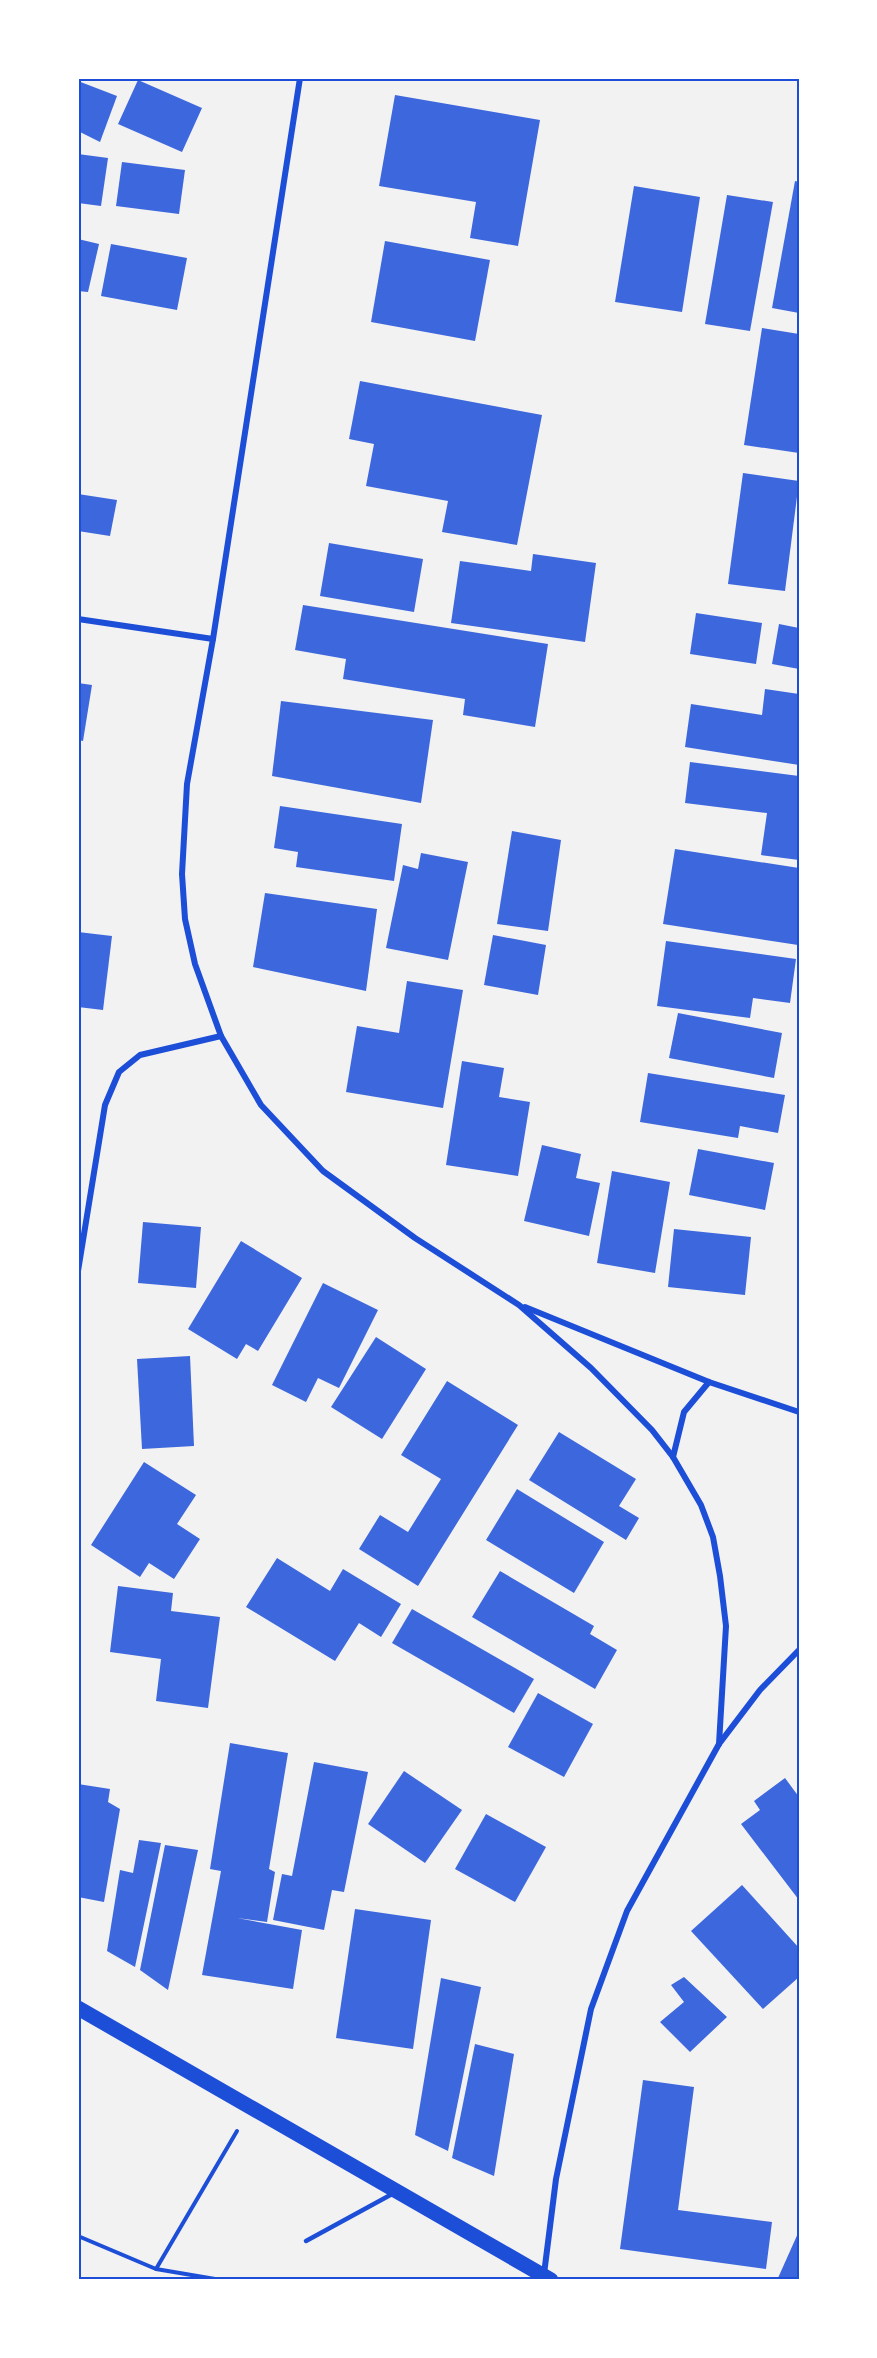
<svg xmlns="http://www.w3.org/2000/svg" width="877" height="2358" viewBox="0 0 877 2358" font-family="Commissioner,sans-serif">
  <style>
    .building { fill: #3d67dc }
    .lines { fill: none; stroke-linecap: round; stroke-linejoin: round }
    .path { stroke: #1d4ed8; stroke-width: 4 }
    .service { stroke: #1d4ed8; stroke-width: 4.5 }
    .minor { stroke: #1d4ed8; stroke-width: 6 }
    .primary { stroke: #1d4ed8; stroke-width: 15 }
    .neatline { fill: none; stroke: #1d4ed8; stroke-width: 2 }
  </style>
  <rect width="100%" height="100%" fill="#f2f2f2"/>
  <g class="building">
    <path d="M 138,80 L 202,108 L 182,152 L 118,124 Z"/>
    <path d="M 78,81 L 117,96 L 100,142 L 78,131 Z"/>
    <path d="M 395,95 L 540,120 L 518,246 L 470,238 L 476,202 L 379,186 Z"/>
    <path d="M 78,154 L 108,158 L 101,206 L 78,203 Z"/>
    <path d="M 122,162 L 185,170 L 179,214 L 116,206 Z"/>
    <path d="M 795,181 L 799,182 L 799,313 L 772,308 Z"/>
    <path d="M 634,186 L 700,197 L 682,312 L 615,302 Z"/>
    <path d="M 727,195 L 773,202 L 750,331 L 705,324 Z"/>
    <path d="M 78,239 L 99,244 L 88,292 L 78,291 Z"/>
    <path d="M 385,241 L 490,260 L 475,341 L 371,322 Z"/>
    <path d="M 111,244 L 187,258 L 177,310 L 101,296 Z"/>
    <path d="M 762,328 L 799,334 L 799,453 L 744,445 Z"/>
    <path d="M 360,381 L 542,415 L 517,545 L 442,532 L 448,501 L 366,486 L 374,444 L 349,439 Z"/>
    <path d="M 743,473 L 799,481 L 785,591 L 728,584 Z"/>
    <path d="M 78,494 L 117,500 L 110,536 L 78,531 Z"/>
    <path d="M 329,543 L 423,559 L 414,612 L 320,596 Z"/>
    <path d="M 533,554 L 596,563 L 585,642 L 451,623 L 460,561 L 531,571 Z"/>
    <path d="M 303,605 L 548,644 L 535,727 L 463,715 L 465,699 L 343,679 L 346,659 L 295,650 Z"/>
    <path d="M 696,613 L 762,623 L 756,664 L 690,654 Z"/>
    <path d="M 779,624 L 799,628 L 799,669 L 772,664 Z"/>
    <path d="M 78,683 L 92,685 L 83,741 L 78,740 Z"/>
    <path d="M 765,689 L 799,694 L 799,765 L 685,747 L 691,704 L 762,715 Z"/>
    <path d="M 281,701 L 433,720 L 421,803 L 272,776 Z"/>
    <path d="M 690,762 L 799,776 L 799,860 L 761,855 L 767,813 L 685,803 Z"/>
    <path d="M 280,806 L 402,824 L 394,881 L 296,867 L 298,852 L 274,848 Z"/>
    <path d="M 512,831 L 561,840 L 548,931 L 497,924 Z"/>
    <path d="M 675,849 L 799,868 L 798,945 L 663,924 Z"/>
    <path d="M 421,853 L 468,862 L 448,960 L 386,948 L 403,865 L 418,869 Z"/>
    <path d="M 265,893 L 377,909 L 366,991 L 253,967 Z"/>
    <path d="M 78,932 L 112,936 L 103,1010 L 78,1007 Z"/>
    <path d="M 493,935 L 546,945 L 538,995 L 484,985 Z"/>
    <path d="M 666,941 L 796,959 L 790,1003 L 753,998 L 750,1018 L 657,1006 Z"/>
    <path d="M 407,981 L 463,990 L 443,1108 L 346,1092 L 357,1026 L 399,1033 Z"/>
    <path d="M 678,1013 L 782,1033 L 774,1078 L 669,1058 Z"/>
    <path d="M 462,1061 L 504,1068 L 499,1097 L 530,1102 L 518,1176 L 446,1165 Z"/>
    <path d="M 648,1073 L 785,1095 L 778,1133 L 740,1126 L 738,1138 L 640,1122 Z"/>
    <path d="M 542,1145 L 581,1154 L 576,1178 L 600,1183 L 589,1236 L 524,1221 Z"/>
    <path d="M 698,1149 L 774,1163 L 765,1210 L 689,1195 Z"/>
    <path d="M 612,1171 L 670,1182 L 655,1273 L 597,1263 Z"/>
    <path d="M 143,1222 L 201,1227 L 196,1288 L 138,1283 Z"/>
    <path d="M 674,1229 L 751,1237 L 745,1295 L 668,1287 Z"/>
    <path d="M 241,1241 L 302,1278 L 258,1351 L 246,1344 L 237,1359 L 188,1329 Z"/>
    <path d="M 323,1283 L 378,1310 L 339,1388 L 318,1378 L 306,1402 L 272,1385 Z"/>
    <path d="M 376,1337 L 426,1369 L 382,1439 L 331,1407 Z"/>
    <path d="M 190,1356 L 194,1446 L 142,1449 L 137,1359 Z"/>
    <path d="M 447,1381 L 518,1425 L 418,1586 L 359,1549 L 380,1515 L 408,1532 L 441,1479 L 401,1455 Z"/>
    <path d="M 559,1432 L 636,1479 L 619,1506 L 639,1518 L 626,1540 L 529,1480 Z"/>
    <path d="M 144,1462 L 196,1495 L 177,1524 L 200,1539 L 174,1579 L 149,1563 L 140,1577 L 91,1545 Z"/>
    <path d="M 517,1489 L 604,1542 L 574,1593 L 486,1540 Z"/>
    <path d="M 277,1558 L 330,1591 L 343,1569 L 401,1604 L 381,1637 L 359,1623 L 335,1661 L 246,1607 Z"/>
    <path d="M 500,1571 L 594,1626 L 590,1634 L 617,1650 L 595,1689 L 472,1617 Z"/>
    <path d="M 118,1586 L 173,1593 L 171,1611 L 220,1617 L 208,1708 L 156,1701 L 161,1659 L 110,1652 Z"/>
    <path d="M 412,1609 L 534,1679 L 514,1713 L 392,1643 Z"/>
    <path d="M 538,1693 L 593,1724 L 564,1777 L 508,1747 Z"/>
    <path d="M 230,1743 L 288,1753 L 269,1869 L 275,1872 L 267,1922 L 237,1918 L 302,1930 L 293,1989 L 202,1975 L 221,1871 L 210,1869 Z"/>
    <path d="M 314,1762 L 368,1772 L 344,1892 L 332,1890 L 324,1930 L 273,1920 L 282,1874 L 292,1876 Z"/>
    <path d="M 404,1771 L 462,1810 L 425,1863 L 368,1824 Z"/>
    <path d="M 785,1778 L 799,1797 L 799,1900 L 741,1824 L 760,1810 L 754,1801 Z"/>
    <path d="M 78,1784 L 110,1789 L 108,1802 L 120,1809 L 104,1902 L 78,1897 Z"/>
    <path d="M 486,1814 L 546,1847 L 515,1902 L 455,1869 Z"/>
    <path d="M 139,1840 L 161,1843 L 135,1967 L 107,1951 L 120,1870 L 133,1873 Z"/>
    <path d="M 165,1845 L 198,1850 L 168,1990 L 140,1970 Z"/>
    <path d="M 742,1885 L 799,1948 L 799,1977 L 763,2009 L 691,1931 Z"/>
    <path d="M 355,1909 L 431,1920 L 413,2049 L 336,2038 Z"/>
    <path d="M 684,1977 L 727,2017 L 690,2052 L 660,2022 L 684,2002 L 671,1985 Z"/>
    <path d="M 441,1978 L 481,1987 L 448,2151 L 415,2135 Z"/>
    <path d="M 475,2044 L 514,2054 L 494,2176 L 452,2158 Z"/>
    <path d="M 643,2080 L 694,2087 L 678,2210 L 772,2222 L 766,2269 L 620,2249 Z"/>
    <path d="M 799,2231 L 799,2280 L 782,2280 L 778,2278 Z"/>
  </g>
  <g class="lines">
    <g class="path">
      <path d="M 78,2236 L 156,2269 L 221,2280"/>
      <path d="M 156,2269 L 237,2131"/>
    </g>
    <path class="service" d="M 306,2241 L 394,2193"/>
    <g class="minor">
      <path d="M 300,78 L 213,639 L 187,784 L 182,874 L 185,919 L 195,964 L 221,1036 L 261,1105 L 323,1171 L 415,1238 L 519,1305 L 591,1368 L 652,1430 L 673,1457 L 701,1505 L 713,1537 L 720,1576 L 726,1626 L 719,1744"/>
      <path d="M 78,619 L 213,639"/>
      <path d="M 78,1271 L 105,1105 L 119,1072 L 140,1055 L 221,1036"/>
      <path d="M 525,1307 L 709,1382 L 799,1412"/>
      <path d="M 673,1457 L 684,1412 L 709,1382"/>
      <path d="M 544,2274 L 556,2179 L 591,2009 L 627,1911 L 719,1744 L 760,1690 L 799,1650"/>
    </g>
    <path class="primary" d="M 78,2008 L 551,2280"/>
  </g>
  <rect width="877" height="2358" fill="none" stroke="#ffffff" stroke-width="159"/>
  <rect x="80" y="80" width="718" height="2198" class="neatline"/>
</svg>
